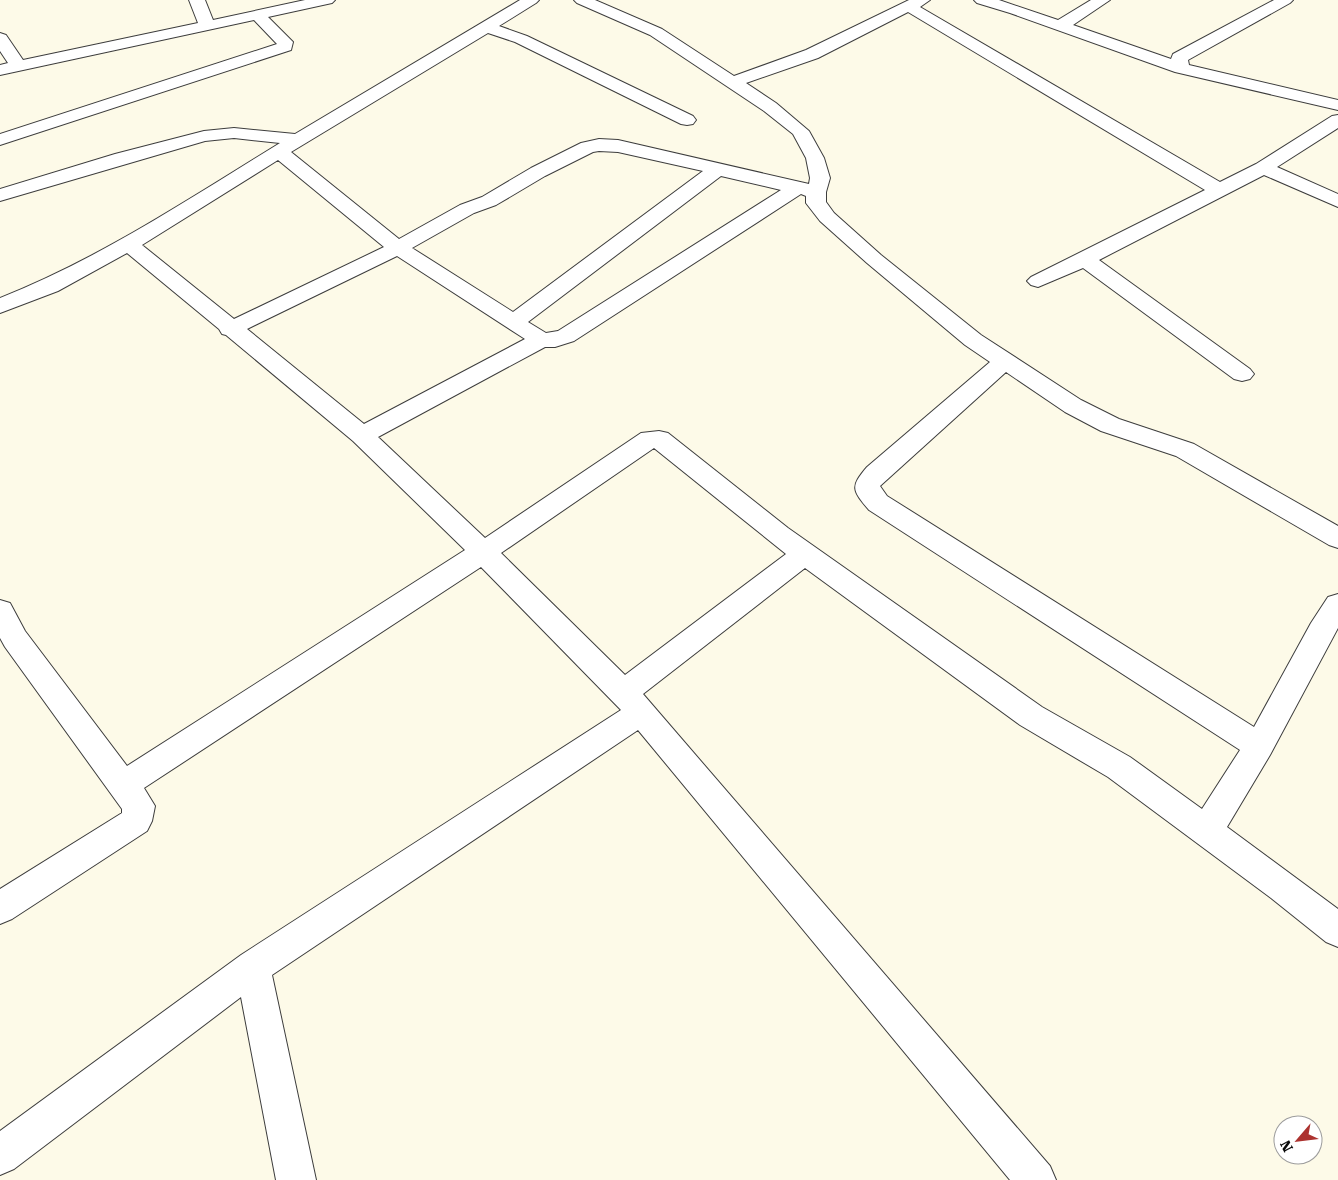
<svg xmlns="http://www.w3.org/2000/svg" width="1338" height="1180" viewBox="0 0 1338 1180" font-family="'Roboto Serif',serif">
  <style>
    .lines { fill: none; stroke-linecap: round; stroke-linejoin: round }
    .street-casing { stroke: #3d3d3d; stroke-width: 2 }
    .street { fill: #fff; fill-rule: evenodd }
  </style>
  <rect width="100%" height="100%" fill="#fdfae8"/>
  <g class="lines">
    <g class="street-casing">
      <g id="street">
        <path d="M 189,0 L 205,0 L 213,20 L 305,0 L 335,0 L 332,3 L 268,17 L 293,42 L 291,50 L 0,145 L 0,134 L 277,44 L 254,20 L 0,75 L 0,65 L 8,63 L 0,51 L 0,33 L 6,35 L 23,60 L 198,23 Z"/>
        <path d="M 520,0 L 539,0 L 536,3 L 499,26 L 527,36 L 693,116 L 696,120 L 693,124 L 687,125 L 681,124 L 515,42 L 488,33 L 291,152 L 399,239 L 460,205 L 482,197 L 531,168 L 581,143 L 599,139 L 618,140 L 809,184 L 810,178 L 806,158 L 793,134 L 764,111 L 650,35 L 577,3 L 574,0 L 595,0 L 662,29 L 734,76 L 806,50 L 909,0 L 930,0 L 920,7 L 1220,182 L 1256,164 L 1332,116 L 1338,115 L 1338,128 L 1277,167 L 1338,194 L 1338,207 L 1264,175 L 1099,260 L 1250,369 L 1254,374 L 1250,379 L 1242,381 L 1234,379 L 1083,268 L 1038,287 L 1031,285 L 1027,281 L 1031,277 L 1205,190 L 908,12 L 818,58 L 746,83 L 776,103 L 809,131 L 824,158 L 830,178 L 826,192 L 826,202 L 834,213 L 881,255 L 981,335 L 1081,400 L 1119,419 L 1194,444 L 1338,526 L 1338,548 L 1329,545 L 1176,456 L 1101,431 L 1065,412 L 1006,372 L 880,486 L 887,496 L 1254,727 L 1311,623 L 1328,597 L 1338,594 L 1338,628 L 1270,755 L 1227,827 L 1338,909 L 1338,947 L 1326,942 L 1271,898 L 1108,777 L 1020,725 L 805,568 L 643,694 L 1050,1166 L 1056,1180 L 1010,1180 L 638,730 L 272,975 L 316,1180 L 276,1180 L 241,997 L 14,1169 L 0,1175 L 0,1131 L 241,955 L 621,710 L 481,567 L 144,788 L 155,806 L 152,821 L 147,831 L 12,919 L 0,924 L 0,889 L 122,813 L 122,809 L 5,647 L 0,638 L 0,600 L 10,603 L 25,631 L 127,766 L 465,550 L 353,441 L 226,335 L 222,334 L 219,329 L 127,253 L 58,291 L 0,313 L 0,298 C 99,259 189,199 280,143 L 234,138 L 205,141 L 0,201 L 0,189 L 115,154 L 204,131 L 234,128 L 295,134 ZM 599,151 L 618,152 L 703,171 L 513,312 L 412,248 L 474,213 L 496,205 L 545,176 L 593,152 ZM 278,160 L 384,247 L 234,319 L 142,245 ZM 721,176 L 781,190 L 558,331 L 546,333 L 528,322 ZM 801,194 L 806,196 L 806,203 L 820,221 L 867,263 L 965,345 L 990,362 L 867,467 C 850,487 852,490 869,510 L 1240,750 L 1202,809 L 1130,757 L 1042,707 L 788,528 L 668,433 L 659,431 L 641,433 L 485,538 L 378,437 L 545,347 L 555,347 L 574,341 ZM 397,256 L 525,339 L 364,424 L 247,329 ZM 654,448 L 786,554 L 625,675 L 501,553 Z"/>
        <path d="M 974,0 L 999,0 L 1058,20 L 1091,0 L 1110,0 L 1073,25 L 1171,59 L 1173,54 L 1274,0 L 1293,0 L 1290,3 L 1188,60 L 1189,65 L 1338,100 L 1338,110 L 1175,72 L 1010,13 L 977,3 Z"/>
      </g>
    </g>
    <use href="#street" class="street"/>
  </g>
  <g transform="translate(1298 1140) rotate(242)"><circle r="24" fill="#ffffff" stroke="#9d9d9d"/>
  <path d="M0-4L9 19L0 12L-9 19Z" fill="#ac322f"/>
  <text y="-8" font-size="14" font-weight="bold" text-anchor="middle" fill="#0a0a0a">N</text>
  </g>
</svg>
